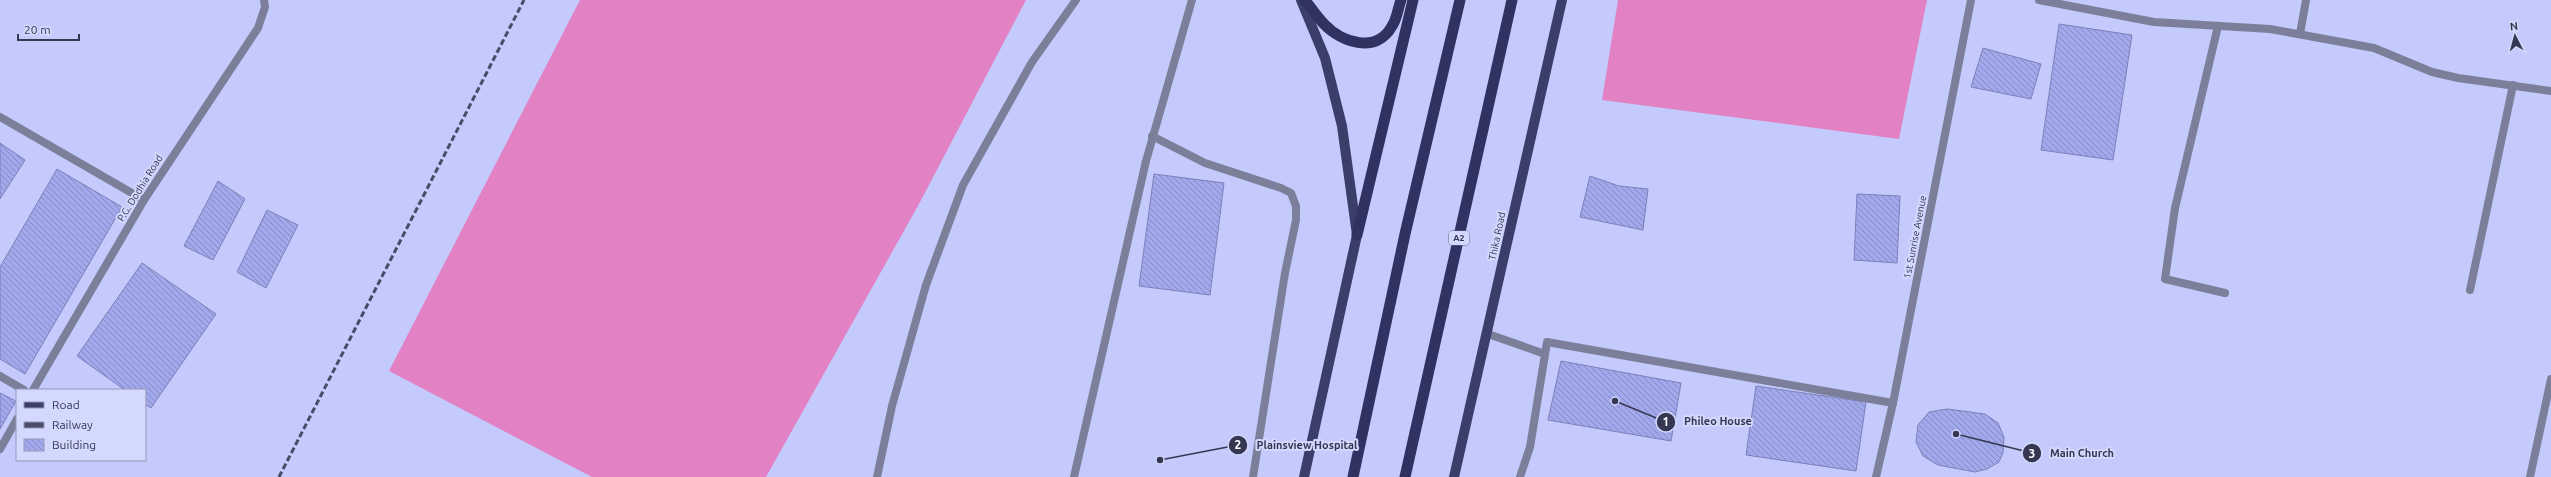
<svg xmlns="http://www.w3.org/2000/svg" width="2551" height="477" viewBox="0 0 2551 477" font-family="Ubuntu,sans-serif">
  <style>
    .garden { fill: #e282c4 }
    .building { fill: url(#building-back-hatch); stroke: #7b80ba }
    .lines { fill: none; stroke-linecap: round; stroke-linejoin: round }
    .minor { stroke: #7c7f99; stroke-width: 8 }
    .primary { stroke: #3b3e6a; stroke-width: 10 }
    .trunk { stroke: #303261; stroke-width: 11 }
    .rail { stroke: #494b67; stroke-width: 3; stroke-dasharray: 6 3; stroke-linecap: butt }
    .labels { text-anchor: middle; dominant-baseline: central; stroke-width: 4; stroke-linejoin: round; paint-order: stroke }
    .shield { fill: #d3d8fe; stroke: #656885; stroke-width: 1 }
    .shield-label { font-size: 9px; font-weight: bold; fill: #363851 }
    .street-label { font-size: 10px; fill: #363851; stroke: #d3d8fe }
    .leader { fill: none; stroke: #363851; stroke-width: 1.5 }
    .callout-dot { fill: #363851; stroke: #d3d8fe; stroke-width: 1.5 }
    .mark-label { font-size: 12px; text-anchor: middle; font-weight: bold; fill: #fff }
    .callout-label { font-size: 11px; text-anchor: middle; font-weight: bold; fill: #363851; stroke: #d3d8fe; stroke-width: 4; stroke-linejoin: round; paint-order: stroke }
  </style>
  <defs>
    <pattern id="building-back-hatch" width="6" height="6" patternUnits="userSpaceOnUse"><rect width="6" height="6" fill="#a2a8ec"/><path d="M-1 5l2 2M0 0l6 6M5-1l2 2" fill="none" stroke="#858ac2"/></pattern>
  </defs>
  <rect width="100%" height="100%" fill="#c4cafc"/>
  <g class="garden">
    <path d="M 580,0 L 1026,0 L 919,204 L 766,477 L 592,477 L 389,371 Z"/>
    <path d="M 1618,0 L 1927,0 L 1899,139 L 1602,100 Z"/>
  </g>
  <g class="building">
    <path d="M 2059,24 L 2132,35 L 2113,160 L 2041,150 Z"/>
    <path d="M 1983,48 L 2041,64 L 2031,99 L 1971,87 Z"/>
    <path d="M 0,143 L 25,160 L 0,199 Z"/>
    <path d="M 57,169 L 122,207 L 25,374 L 0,359 L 0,267 Z"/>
    <path d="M 1154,174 L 1224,183 L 1210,295 L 1139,286 Z"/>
    <path d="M 1590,176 L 1619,186 L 1648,189 L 1643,230 L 1580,217 Z"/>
    <path d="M 218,181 L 245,199 L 213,260 L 184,246 Z"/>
    <path d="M 1857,194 L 1900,196 L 1897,263 L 1854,260 Z"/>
    <path d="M 267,210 L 298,225 L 266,288 L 237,272 Z"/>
    <path d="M 142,263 L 216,314 L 151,408 L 145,404 L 145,390 L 125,390 L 77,356 Z"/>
    <path d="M 1561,361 L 1681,383 L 1671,441 L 1548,420 Z"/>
    <path d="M 1756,386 L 1866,402 L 1856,471 L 1746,455 Z"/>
    <path d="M 0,393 L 16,401 L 0,429 Z"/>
    <path d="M 1947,409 L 1985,414 L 1998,423 L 2004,437 L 2003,453 L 1999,462 L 1987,469 L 1975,472 L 1938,465 L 1923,456 L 1916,442 L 1918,425 L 1929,412 Z"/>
  </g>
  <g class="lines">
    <g class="minor">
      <path d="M 2039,0 L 2154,22 L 2270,29 L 2374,48 L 2432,72 L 2458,78 L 2551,91"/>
      <path d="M 2218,26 L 2175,208 L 2165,279 L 2225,293"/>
      <path d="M 2300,34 L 2306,0"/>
      <path d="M 0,117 L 144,200"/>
      <path d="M 1152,136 L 1205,163 L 1281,188 L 1291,193 L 1296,206 L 1296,220 L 1285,273 L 1253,477"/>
      <path d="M 2470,290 L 2513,85"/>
      <path d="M 1488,334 L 1545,354"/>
      <path d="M 0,376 L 24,390"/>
      <path d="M 33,390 L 144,200 L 258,28 L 265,7 L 264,0"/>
      <path d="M 0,449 L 17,419"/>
      <path d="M 877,477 L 892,406 L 926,285 L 963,185 L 1032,62 L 1076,0"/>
      <path d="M 1074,477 L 1146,161 L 1192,0"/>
      <path d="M 1520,477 L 1530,447 L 1547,342 L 1893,403"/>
      <path d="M 1876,477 L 1893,403 L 1971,0"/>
      <path d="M 2530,477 L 2551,379"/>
    </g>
    <g class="primary">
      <path d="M 1301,0 L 1325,58 L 1342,126 L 1357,235 L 1304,477"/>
      <path d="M 1454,477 L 1562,0"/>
    </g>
    <g class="trunk">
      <path d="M 1305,0 C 1311,8 1317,17 1324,24 C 1342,43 1377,54 1392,26 C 1397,19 1398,8 1401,0"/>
      <path d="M 1357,235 L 1413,0"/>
      <path d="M 1353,477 L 1405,234 L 1460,0"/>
      <path d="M 1405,477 L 1512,0"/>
    </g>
    <path class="rail" d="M 279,477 L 524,0"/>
  </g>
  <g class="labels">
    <rect class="shield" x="1449" y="231" width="20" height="14" rx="3"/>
    <g class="shield-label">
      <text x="1459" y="238">A2</text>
    </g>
    <g class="street-label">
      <text transform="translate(140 188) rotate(-58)">P.G. Dodhia Road</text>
      <text transform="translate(1497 236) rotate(-78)">Thika Road</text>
      <text transform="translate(1915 237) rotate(-79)">1st Sunrise Avenue</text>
    </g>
  </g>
  <path class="leader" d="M1615 401L1666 422M1160 460L1238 445M1956 434L2032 453"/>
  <g class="callout-dot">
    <circle cx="1615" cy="401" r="4"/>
    <circle cx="1160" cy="460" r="4"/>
    <circle cx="1956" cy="434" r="4"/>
    <circle cx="1666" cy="422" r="10"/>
    <circle cx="1238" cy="445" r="10"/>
    <circle cx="2032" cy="453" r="10"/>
  </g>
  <g class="mark-label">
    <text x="1666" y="426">1</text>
    <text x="1238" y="449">2</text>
    <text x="2032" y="458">3</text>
  </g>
  <g class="callout-label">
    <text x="1718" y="425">Phileo House</text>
    <text x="1307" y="449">Plainsview Hospital</text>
    <text x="2082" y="457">Main Church</text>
  </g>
  <rect x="16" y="389" width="130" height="72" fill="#d3d8fe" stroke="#9498b9"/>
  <rect x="24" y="402" width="20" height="6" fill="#3b3e6a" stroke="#9498b9"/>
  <text x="52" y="409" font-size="12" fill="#363851">Road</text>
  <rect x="24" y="422" width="20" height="6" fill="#494b67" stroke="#9498b9"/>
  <text x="52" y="429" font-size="12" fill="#363851">Railway</text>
  <rect x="24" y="439" width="20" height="12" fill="url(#building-back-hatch)" stroke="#9498b9"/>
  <text x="52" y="449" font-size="12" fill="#363851">Building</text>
  <g transform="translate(2515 36) rotate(354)" stroke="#d3d8fe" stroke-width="3" paint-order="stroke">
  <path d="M0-3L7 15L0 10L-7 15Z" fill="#363851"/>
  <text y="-6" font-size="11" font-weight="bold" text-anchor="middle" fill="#363851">N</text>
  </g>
  <path d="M18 34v6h61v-6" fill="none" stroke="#363851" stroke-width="2"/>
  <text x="24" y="34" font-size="12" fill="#363851" stroke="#d3d8fe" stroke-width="3" paint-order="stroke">20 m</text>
</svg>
